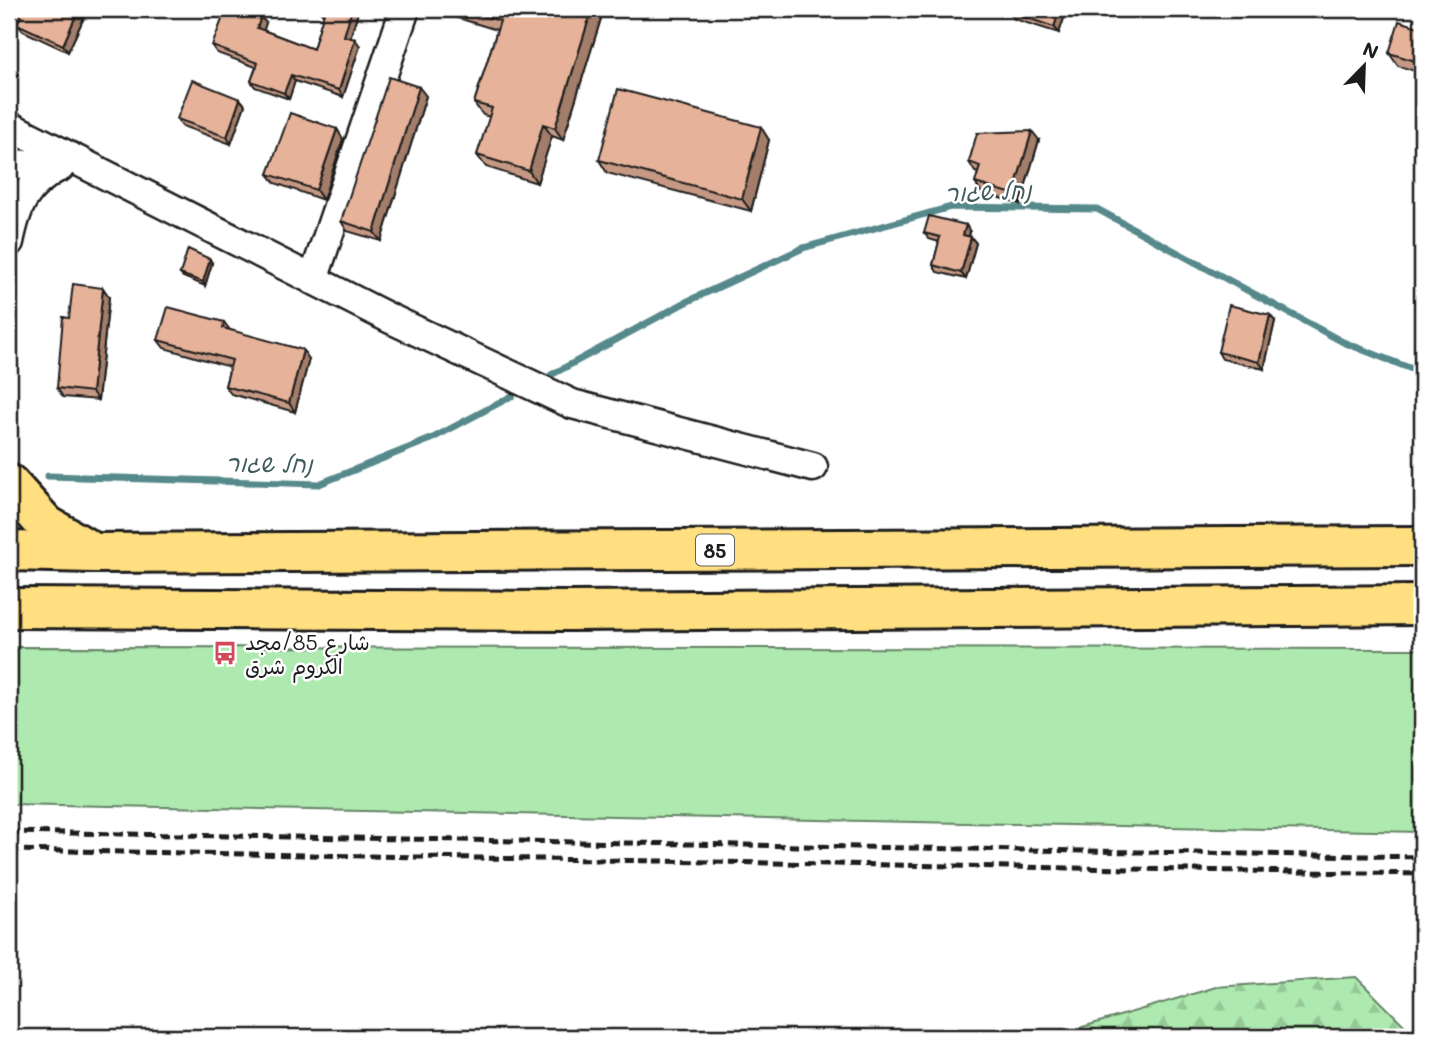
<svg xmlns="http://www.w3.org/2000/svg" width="1431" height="1046" viewBox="0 0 1431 1046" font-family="Mali,'Playpen Sans Arabic','Playpen Sans Hebrew',sans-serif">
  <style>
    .grass { fill: #aeeaaf; stroke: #658366; stroke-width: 2 }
    .forest { fill: url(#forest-firs); stroke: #658366; stroke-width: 2 }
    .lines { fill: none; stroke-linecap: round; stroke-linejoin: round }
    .stream { stroke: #57898b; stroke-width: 7 }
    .minor-casing { stroke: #1c1c1c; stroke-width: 33 }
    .highway-casing { stroke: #1c1c1c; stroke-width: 44 }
    .minor { stroke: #fff; stroke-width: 28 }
    .highway { stroke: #ffdf80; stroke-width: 38 }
    .rail { stroke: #1c1c1c; stroke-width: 5; stroke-dasharray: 10 5; stroke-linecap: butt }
    .wall { fill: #c69984; stroke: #1c1c1c; stroke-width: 2 }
    .shaded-wall { fill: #a17d6b; stroke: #1c1c1c; stroke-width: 2 }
    .building { fill: #e6b299; stroke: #1c1c1c; stroke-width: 2 }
    .labels { text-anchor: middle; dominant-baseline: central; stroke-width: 5; stroke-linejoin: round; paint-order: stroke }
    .shield { fill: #fff; stroke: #606060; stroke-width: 2 }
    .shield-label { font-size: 19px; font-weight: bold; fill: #1c1c1c }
    .poi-label { font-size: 21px; fill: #1c1c1c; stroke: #fff; text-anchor: start }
    .water-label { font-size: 23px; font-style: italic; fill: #3f5b5d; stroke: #fff }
  </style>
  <defs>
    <pattern id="forest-firs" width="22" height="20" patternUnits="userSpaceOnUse" patternTransform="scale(1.75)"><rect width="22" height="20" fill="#aeeaaf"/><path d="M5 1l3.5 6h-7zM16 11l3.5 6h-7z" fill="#95c896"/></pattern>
  </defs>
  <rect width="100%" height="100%" fill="#fff"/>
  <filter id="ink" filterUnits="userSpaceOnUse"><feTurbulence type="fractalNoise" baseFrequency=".0143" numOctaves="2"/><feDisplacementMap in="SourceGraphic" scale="14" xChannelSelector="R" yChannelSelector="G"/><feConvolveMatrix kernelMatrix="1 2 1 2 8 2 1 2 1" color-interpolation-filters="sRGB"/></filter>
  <g filter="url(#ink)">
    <path class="grass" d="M 9,647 L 1422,649 L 1422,832 L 9,804 Z"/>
    <path class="forest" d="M 1356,977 L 1416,1037 L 1049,1037 L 1216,987 Z"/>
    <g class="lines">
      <g class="stream">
        <path d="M 551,375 L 686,302 L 803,248 L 951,207 L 1097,209 L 1343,342 L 1422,373"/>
        <path d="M 48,476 L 319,484 L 431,439 L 512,396"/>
      </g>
      <g class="minor-casing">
        <g id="minor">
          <path d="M 9,126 L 389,318 L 572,404 L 813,467"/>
          <path d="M 11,164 L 60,167"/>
          <path d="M 9,242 C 17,204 24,187 58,167"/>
          <path d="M 313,280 L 405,9"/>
        </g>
      </g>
      <g class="highway-casing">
        <g id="highway">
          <path d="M 9,484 L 46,525 L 92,552"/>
          <path d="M 9,551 L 94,553 L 1422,546"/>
          <path d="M 9,608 L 570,611 L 1422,605"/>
        </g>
      </g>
      <use href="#minor" class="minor"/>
      <use href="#highway" class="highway"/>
      <g class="rail">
        <path d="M 9,832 L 1422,857"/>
        <path d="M 9,850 L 1422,874"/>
      </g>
    </g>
    <g class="wall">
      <path d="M 9,9 L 87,11 L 68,52 L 23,31 L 17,24 L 19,21 L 9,17 Z"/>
      <path d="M 318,9 L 359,9 L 350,38 L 360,46 L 343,97 L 295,81 L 289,99 L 255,87 L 251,81 L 256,67 L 217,53 L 212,46 L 266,23 L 263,30 L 313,49 L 324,14 L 321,13 Z"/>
      <path d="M 436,9 L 604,9 L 563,140 L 552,136 L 537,183 L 486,167 L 477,155 L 490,117 L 483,115 L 474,103 L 497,30 L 438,12 Z"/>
      <path d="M 1011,9 L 1067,9 L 1059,33 L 1014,19 L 1010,12 Z"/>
      <path d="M 1422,28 L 1422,73 L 1398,66 L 1389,53 Z"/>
      <path d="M 426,96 L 381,241 L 347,231 L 341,221 Z"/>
      <path d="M 240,99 L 245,105 L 231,144 L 182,126 L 177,119 Z"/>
      <path d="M 337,129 L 343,139 L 323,200 L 275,183 L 268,174 Z"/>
      <path d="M 769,140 L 751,211 L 607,173 L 599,160 Z"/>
      <path d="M 1039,140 L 1020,204 L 982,193 L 975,183 L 978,173 L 975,172 L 969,162 Z"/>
      <path d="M 966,225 L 970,232 L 969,236 L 976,243 L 966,279 L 937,272 L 933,265 L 939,242 L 929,239 L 924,233 Z"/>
      <path d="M 212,263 L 205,286 L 183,277 L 180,274 Z"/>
      <path d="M 103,288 L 109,297 L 98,400 L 63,397 L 57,388 Z"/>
      <path d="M 1275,321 L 1264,369 L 1222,359 L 1218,352 Z"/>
      <path d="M 224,322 L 230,330 L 309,359 L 295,412 L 231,394 L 225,386 L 230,367 L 164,348 L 158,340 Z"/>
    </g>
    <g class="shaded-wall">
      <path d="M 79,9 L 86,9 L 87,11 L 68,52 L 63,45 Z"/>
      <path d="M 352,9 L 359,9 L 349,42 L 344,36 Z"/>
      <path d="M 592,9 L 604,9 L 563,140 L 555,128 Z"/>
      <path d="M 1060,9 L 1067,9 L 1059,33 L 1054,27 Z"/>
      <path d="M 261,17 L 266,23 L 262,35 L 257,28 Z"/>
      <path d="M 355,39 L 360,46 L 343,97 L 339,90 Z"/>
      <path d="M 291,75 L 295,81 L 289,99 L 284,93 Z"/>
      <path d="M 419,87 L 426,96 L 381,241 L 374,232 Z"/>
      <path d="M 240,99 L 245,105 L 231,144 L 227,137 Z"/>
      <path d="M 543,124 L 552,136 L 537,183 L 529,171 Z"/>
      <path d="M 761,127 L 769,140 L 751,211 L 742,199 Z"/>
      <path d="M 337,129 L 343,139 L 323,200 L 316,190 Z"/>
      <path d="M 1032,131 L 1039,140 L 1020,204 L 1013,194 Z"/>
      <path d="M 966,225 L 970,232 L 967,241 L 963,235 Z"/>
      <path d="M 971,237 L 976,243 L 966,279 L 961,273 Z"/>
      <path d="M 210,259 L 212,263 L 205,286 L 203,282 Z"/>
      <path d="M 103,288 L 109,297 L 98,400 L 92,392 Z"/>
      <path d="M 1270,315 L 1275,321 L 1264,369 L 1259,362 Z"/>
      <path d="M 303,350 L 309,359 L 295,412 L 289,403 Z"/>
    </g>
    <g class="building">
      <path d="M 9,9 L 79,9 L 63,45 L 17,24 L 21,16 L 9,11 Z"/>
      <path d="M 226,9 L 240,9 L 261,17 L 257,28 L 313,49 L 325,9 L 324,9 L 352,9 L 344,36 L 355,39 L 339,90 L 291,75 L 284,93 L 251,81 L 258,63 L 212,46 Z"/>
      <path d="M 459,9 L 592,9 L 555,128 L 543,124 L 529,171 L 477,155 L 492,108 L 474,103 L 500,21 Z"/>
      <path d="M 1011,9 L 1060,9 L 1054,27 L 1010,12 Z"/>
      <path d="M 1399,21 L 1422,28 L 1422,63 L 1389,53 Z"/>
      <path d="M 389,77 L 419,87 L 374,232 L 341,221 Z"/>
      <path d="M 192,80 L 240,99 L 227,137 L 177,119 Z"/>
      <path d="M 618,89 L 761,127 L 742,199 L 599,160 Z"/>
      <path d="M 290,113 L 337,129 L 316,190 L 268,174 Z"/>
      <path d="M 1032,131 L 1013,194 L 975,183 L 980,166 L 969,162 L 977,133 Z"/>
      <path d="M 929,216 L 966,225 L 963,235 L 971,237 L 961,273 L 933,265 L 940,237 L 924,233 Z"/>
      <path d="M 188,249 L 210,259 L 203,282 L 180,274 Z"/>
      <path d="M 73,284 L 103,288 L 92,392 L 57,388 L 63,317 L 69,318 Z"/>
      <path d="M 1229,305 L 1270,315 L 1259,362 L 1218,352 Z"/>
      <path d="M 168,307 L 224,322 L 223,328 L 303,350 L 289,403 L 225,386 L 232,360 L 158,340 Z"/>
    </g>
  </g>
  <defs>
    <g id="bus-bare" transform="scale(1.89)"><path d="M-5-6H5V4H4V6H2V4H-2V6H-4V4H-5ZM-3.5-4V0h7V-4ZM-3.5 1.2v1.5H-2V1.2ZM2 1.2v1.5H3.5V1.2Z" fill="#d1495b" stroke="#fff" stroke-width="2.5" paint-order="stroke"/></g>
  </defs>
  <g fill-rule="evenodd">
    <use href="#bus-bare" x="225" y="653"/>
  </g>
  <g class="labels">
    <rect class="shield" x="696" y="534.5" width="38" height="31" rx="5"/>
    <g class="shield-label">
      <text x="715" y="550">85</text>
    </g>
    <g class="poi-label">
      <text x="245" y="641">شارع 85/مجد<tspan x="245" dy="24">الكروم شرق</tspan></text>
    </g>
    <g class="water-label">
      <text transform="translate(988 191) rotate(-2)">נחל שגור</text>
      <text transform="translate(269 463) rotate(1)">נחל שגור</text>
    </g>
  </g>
  <rect width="1431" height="1046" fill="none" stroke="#fff" stroke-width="35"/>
  <rect x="18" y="18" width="1396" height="1011" fill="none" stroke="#1c1c1c" stroke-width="2.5" filter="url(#ink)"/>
  <g transform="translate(1364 66) rotate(23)" stroke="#ffffff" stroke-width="5" paint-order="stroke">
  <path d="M0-5L12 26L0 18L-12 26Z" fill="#1c1c1c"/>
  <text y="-10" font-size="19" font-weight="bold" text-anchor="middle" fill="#1c1c1c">N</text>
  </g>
</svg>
